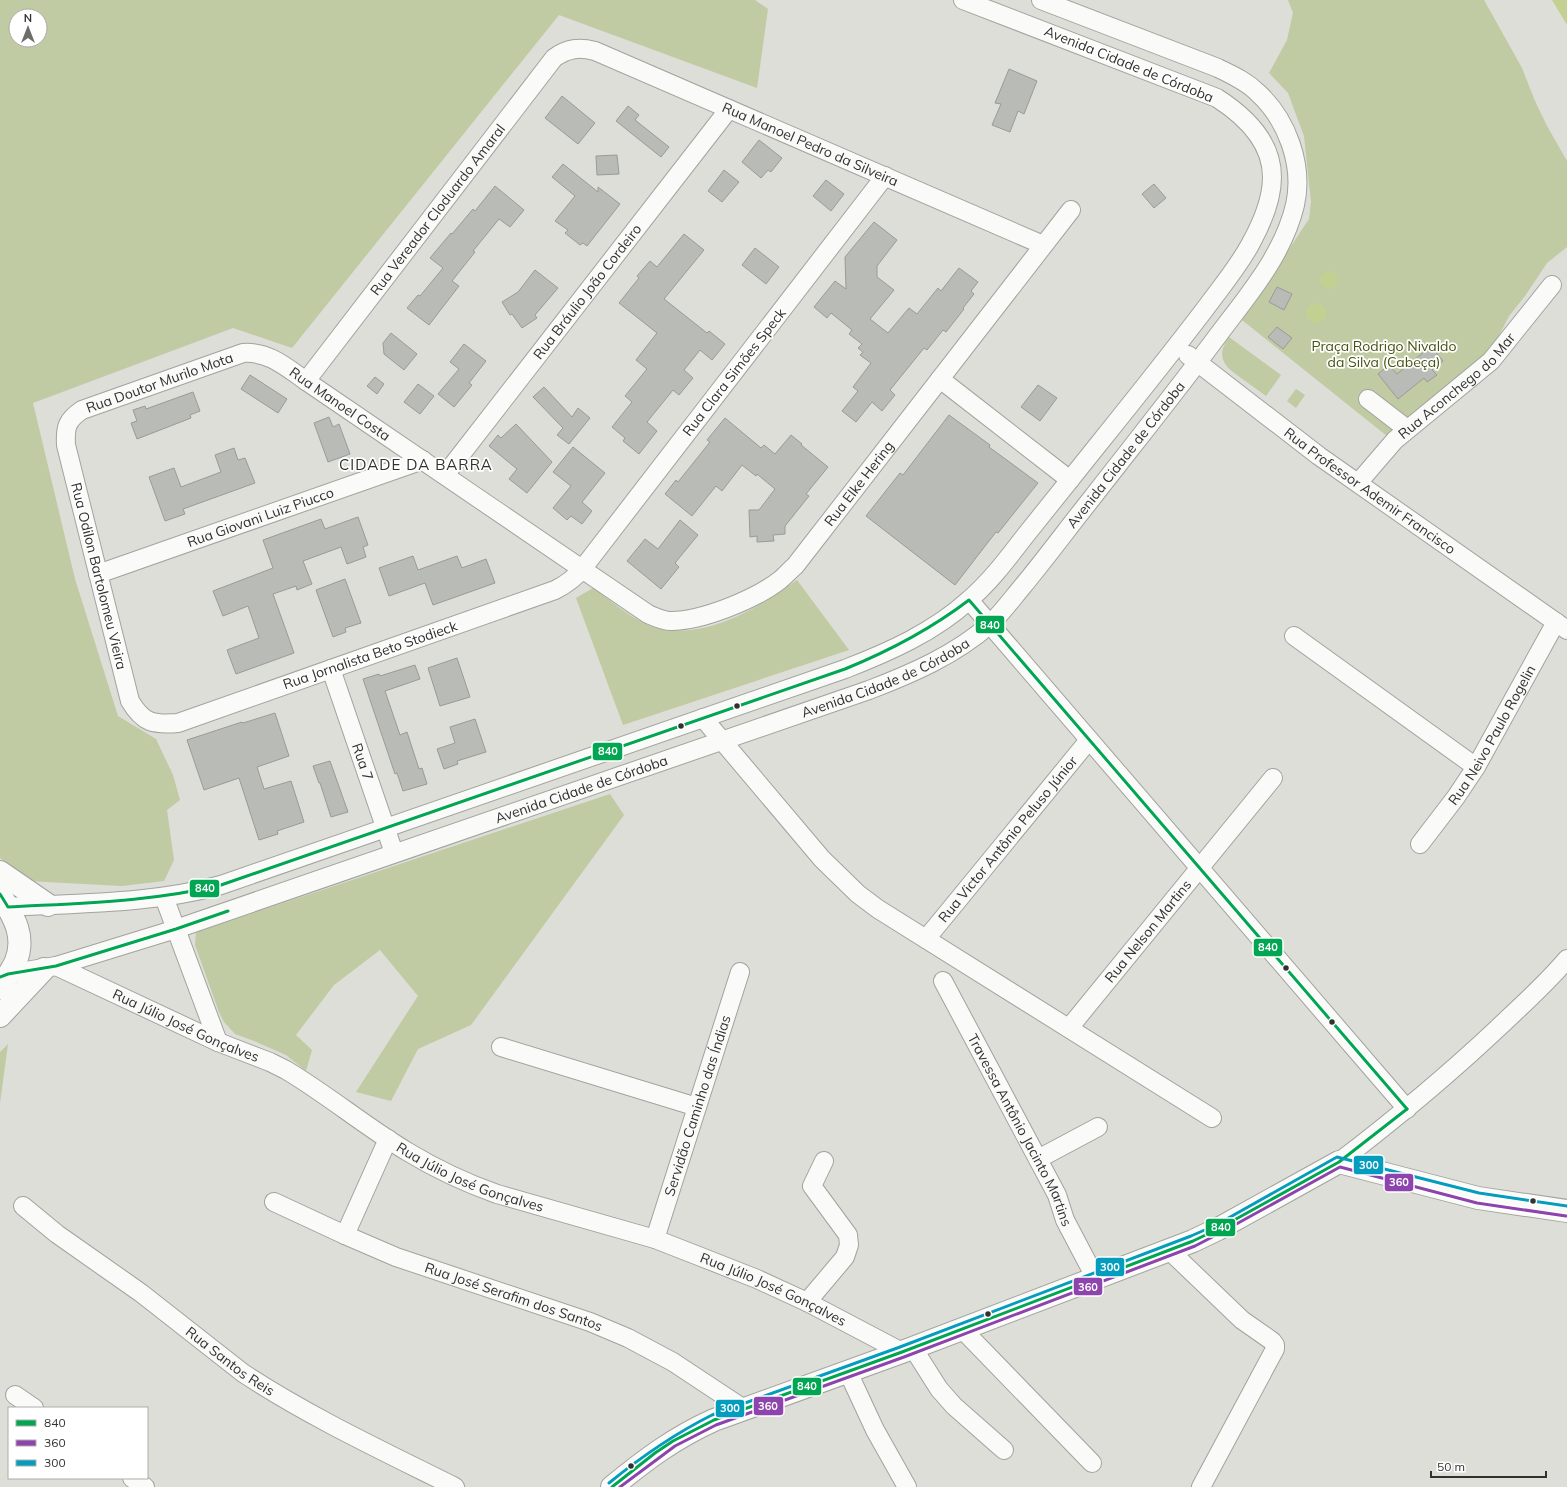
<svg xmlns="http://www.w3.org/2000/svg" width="1567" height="1487" viewBox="0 0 1567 1487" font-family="Mulish,sans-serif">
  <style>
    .green { fill: #c0caa3; fill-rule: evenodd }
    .water { fill: #c2d191 }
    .building { fill: #b9bbb6; stroke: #9a9b97 }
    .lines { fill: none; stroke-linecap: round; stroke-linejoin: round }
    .minor-casing { stroke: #a1a39e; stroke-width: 20 }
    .major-casing { stroke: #a1a39e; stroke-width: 24 }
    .minor { stroke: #fafaf9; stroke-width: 18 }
    .major { stroke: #fafaf9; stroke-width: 22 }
    .bus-1-casing { stroke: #fff; stroke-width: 6 }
    .bus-2-casing { stroke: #fff; stroke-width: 6 }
    .bus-3-casing { stroke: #fff; stroke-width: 6 }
    .bus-1 { stroke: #00a651; stroke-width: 3 }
    .bus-2 { stroke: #8e44ad; stroke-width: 3 }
    .bus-3 { stroke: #059dbe; stroke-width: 3 }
    .bus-dot { fill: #31322e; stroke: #fff; stroke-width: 1.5 }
    .labels { text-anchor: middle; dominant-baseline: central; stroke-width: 3.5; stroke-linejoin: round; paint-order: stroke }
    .street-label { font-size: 14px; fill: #31322e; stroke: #fff }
    .park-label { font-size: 14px; fill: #465311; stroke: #fff }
    .neighbourhood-label { font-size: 15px; letter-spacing: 1px; fill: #31322e; stroke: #fff }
    .line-badge { stroke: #fff; stroke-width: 1.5 }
    .badge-label { font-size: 11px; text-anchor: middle; font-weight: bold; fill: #fff }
  </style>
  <rect width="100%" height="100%" fill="#dcded7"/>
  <g class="green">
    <path d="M 0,0 L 755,0 L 768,9 L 757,88 L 559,15 L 292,348 L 233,328 L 33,403 L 75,579 L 118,716 L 156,739 L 173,775 L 180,800 L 167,810 L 174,860 L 164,881 L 122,886 L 27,881 L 0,858 ZM 16,16 L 40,16 L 40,40 L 16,40 Z"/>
    <path d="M 1288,0 L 1484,0 L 1522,68 L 1535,101 L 1547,126 L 1567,161 L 1567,247 L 1547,263 L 1525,296 L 1509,316 L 1489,355 L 1387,436 L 1242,320 L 1309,219 L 1311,202 L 1304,136 L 1288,93 L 1269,73 L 1287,40 L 1293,13 Z"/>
    <path d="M 1229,337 L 1281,375 L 1266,396 C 1258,390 1249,384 1241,378 C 1224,366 1215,357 1229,337 Z"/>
    <path d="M 1296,389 L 1305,395 L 1296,408 L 1287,401 Z"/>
    <path d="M 797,580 L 849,650 L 623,725 L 576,598 L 593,588 C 610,600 627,615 646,624 C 697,646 757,609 797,580 Z"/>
    <path d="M 610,794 L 624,815 L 471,1025 L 418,1049 L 391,1101 L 356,1092 L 418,996 L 380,950 L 334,985 L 296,1035 L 312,1050 L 306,1071 L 286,1055 L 254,1041 L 235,1034 L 224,1022 L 219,1012 L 195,945 L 196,932 Z"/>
    <path d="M 8,1044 L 0,1103 L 0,1052 Z"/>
  </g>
  <g class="water">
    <path d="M 1552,0 L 1567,0 L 1567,25 Z"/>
    <circle cx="1329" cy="280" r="9"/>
    <circle cx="1316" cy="313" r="10"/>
  </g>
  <g class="building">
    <path d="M 1009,69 L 1037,81 L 1024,114 L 1018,111 L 1010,132 L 992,125 L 1001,104 L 995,103 Z"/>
    <path d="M 562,96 L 595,123 L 578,144 L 545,118 Z"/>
    <path d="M 628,106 L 639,115 L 635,120 L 669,147 L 661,157 L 616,121 Z"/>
    <path d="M 759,140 L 782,158 L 771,172 L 768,170 L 761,178 L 742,162 Z"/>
    <path d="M 617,155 L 619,174 L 597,175 L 596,156 Z"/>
    <path d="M 563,164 L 598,192 L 598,187 L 620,204 L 587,246 L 583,243 L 580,245 L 565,233 L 568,230 L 555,221 L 575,196 L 552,177 Z"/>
    <path d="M 724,170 L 739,182 L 722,202 L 708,191 Z"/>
    <path d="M 826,180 L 844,194 L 831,211 L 813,196 Z"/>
    <path d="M 1154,184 L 1166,198 L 1154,208 L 1142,194 Z"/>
    <path d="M 495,186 L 524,210 L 510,227 L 499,219 L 473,251 L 475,252 L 452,281 L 459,286 L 429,325 L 407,308 L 418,295 L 420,296 L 443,268 L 430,258 L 451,233 L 452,234 L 473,209 L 475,211 Z"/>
    <path d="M 874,222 L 897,240 L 877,266 L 877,277 L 894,290 L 870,319 L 888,333 L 909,308 L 917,314 L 938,288 L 941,291 L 959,268 L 978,282 L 971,291 L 974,294 L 963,308 L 964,309 L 946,332 L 943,330 L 927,350 L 924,348 L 890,390 L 895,395 L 882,411 L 872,402 L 856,422 L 842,411 L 858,391 L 853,387 L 871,363 L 860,355 L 863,352 L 858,348 L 862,344 L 849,334 L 852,330 L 831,313 L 827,318 L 814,307 L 835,281 L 846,289 L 845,257 Z"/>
    <path d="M 684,234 L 704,250 L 664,299 L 707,333 L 709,331 L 725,344 L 712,360 L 700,350 L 684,370 L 693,378 L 679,395 L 673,390 L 647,422 L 657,431 L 639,454 L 623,441 L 625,438 L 612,427 L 632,402 L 625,396 L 647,369 L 636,360 L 657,333 L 619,303 L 639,278 L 637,276 L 650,261 L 657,267 Z"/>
    <path d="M 755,248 L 779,267 L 766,284 L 742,265 Z"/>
    <path d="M 535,270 L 558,288 L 535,315 L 537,318 L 522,328 L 512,314 L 510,315 L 502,302 L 518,292 Z"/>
    <path d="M 1277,287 L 1292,294 L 1284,310 L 1269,302 Z"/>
    <path d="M 1277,327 L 1292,338 L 1283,349 L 1268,337 Z"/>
    <path d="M 391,333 L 417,354 L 404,370 L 384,354 L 383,343 Z"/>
    <path d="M 464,344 L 486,361 L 469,383 L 472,385 L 454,407 L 438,394 L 459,369 L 450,362 Z"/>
    <path d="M 1431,346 L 1443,361 L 1432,370 L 1437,375 L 1427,382 L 1424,378 L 1398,399 L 1378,374 L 1389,365 L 1397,374 Z"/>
    <path d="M 250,375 L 287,399 L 278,413 L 241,389 Z"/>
    <path d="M 375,377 L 384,384 L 377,394 L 367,386 Z"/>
    <path d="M 418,384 L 434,396 L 420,414 L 404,402 Z"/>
    <path d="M 1038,385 L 1057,398 L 1040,421 L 1021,407 Z"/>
    <path d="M 544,387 L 572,417 L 578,408 L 590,418 L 569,444 L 557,435 L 563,428 L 533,397 Z"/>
    <path d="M 193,392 L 200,411 L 190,415 L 191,418 L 137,439 L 131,423 L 137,421 L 133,410 L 145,406 L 146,409 Z"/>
    <path d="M 949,415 L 990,445 L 989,447 L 1038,483 L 998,533 L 996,532 L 955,585 L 866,516 L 900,473 L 903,475 Z"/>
    <path d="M 329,417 L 333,427 L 339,424 L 350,454 L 328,462 L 314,423 Z"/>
    <path d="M 725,418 L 761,448 L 764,445 L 775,454 L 791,435 L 802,444 L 801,445 L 828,467 L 806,494 L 809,496 L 785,526 L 785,534 L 773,535 L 774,541 L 757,542 L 757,536 L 750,537 L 749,510 L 759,510 L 775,489 L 757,474 L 756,476 L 742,465 L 722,491 L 716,486 L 692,516 L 665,494 L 676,480 L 678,482 L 710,442 L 707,440 Z"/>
    <path d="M 516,424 L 552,462 L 527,493 L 509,479 L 517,469 L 489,446 L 498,435 L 501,438 Z"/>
    <path d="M 573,447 L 605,473 L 582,502 L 592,511 L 582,524 L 571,516 L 567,520 L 553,508 L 571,486 L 553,472 Z"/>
    <path d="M 234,448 L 238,460 L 245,458 L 255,483 L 183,509 L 185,514 L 165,521 L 149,477 L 174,468 L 181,487 L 221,472 L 215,455 Z"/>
    <path d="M 358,517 L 368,545 L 363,547 L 366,557 L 347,564 L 341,547 L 303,561 L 312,584 L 297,590 L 296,586 L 273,594 L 294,653 L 236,674 L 227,650 L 259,638 L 248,606 L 223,616 L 213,591 L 273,568 L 263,540 L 321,519 L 325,529 Z"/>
    <path d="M 680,520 L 698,535 L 675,563 L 679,567 L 661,589 L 627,561 L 645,539 L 658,549 Z"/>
    <path d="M 413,556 L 418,570 L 457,556 L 462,568 L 486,559 L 495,583 L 433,605 L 425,583 L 389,596 L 379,568 Z"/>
    <path d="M 345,579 L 361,623 L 345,628 L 346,632 L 333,637 L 316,590 Z"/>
    <path d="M 457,658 L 470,697 L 440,706 L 428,668 Z"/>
    <path d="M 415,665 L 420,679 L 385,691 L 400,735 L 407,732 L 419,769 L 422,768 L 427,784 L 403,791 L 397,773 L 395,774 L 363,679 L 379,674 L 380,676 Z"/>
    <path d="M 275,713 L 289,756 L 257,767 L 264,789 L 291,781 L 304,822 L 277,831 L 278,834 L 259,840 L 239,778 L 204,790 L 187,740 L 242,722 L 243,723 Z"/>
    <path d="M 475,719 L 486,752 L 457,761 L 458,764 L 444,769 L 437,749 L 455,743 L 450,727 Z"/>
    <path d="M 330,761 L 348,812 L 331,817 L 320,783 L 319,783 L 313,766 Z"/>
  </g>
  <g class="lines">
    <g class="minor-casing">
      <g id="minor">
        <path id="s1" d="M 885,176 L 583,568 C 575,578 567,584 555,590 L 178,723 C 153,725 143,723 130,701 L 66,445 C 65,427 67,420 82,410 L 243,353 C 268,351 286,367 306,381 L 648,614 C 655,617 663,621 671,621 C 702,621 756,599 780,580 C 785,576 790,570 795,566 L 1071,210"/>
        <path id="s2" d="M 1188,355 L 1319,456 L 1567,630"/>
        <path d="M 940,379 L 1070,480"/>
        <path id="s3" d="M 306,381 L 554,58 C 568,48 579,47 595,51 L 1043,245"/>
        <path d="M 1368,399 L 1407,429"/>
        <path id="s4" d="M 445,475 L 729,109"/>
        <path id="s5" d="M 1358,483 L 1395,440 L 1491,361 L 1552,285"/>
        <path id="s6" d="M 98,574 L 423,460"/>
        <path d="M 969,600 L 1407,1109"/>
        <path d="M 1294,636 L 1476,767"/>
        <path id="s7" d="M 331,669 L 394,853"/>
        <path d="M 703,718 L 822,859 L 858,894 L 878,909 L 1212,1118"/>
        <path id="s8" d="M 1420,844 L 1456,797 L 1476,767 L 1556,622"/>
        <path d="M 164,897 L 218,1042"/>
        <path d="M 8,907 C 79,903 152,904 221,885 L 845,669 C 889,652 934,632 969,600 C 991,581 1008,558 1025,536 C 1049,506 1073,476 1097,446 C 1134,400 1170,355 1205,309 C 1221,287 1239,266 1251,243 C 1262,223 1272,199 1272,177 C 1272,141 1245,116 1217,98 L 963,0"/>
        <path id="s9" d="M 926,939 L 1089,740"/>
        <path id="s10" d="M 56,966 L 218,1042 L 270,1062 L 286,1070 C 328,1095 366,1127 408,1152 C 436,1169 466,1183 497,1194 L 655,1239 L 696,1255 L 757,1279 L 807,1302 L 902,1352"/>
        <path id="s11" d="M 8,974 L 56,966 L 176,929 L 869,690 C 911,674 955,655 989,625 C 1001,614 1012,599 1022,587 C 1046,558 1068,528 1092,498 C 1134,444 1178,389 1219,334 C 1249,294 1283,255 1295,205 C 1304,165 1287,119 1257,92 C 1246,81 1232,75 1218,68 L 1041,0"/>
        <path id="s12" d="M 943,981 L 1057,1195 L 1065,1220 L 1096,1279"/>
        <path id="s13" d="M 1069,1028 L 1273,778"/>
        <path d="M 501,1047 L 697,1107"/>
        <path d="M 1038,1159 L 1098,1127"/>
        <path d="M 1339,1162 C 1394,1120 1447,1076 1498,1028 C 1521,1006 1546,984 1567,959"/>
        <path id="s14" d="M 274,1202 L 345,1235 L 396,1257 L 590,1322 L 628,1338 L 673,1362 L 744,1409"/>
        <path id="s15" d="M 23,1206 L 57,1234 L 141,1293 L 243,1373 C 310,1417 383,1451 455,1487"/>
        <path d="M 345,1235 L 388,1139"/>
        <path id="s16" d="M 655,1239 L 740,972"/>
        <path d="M 1170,1251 L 1242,1320 L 1272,1341 L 1275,1345 L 1275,1349 L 1201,1487"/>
        <path d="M 807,1302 L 845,1257 L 849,1245 L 848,1235 L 812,1186 L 824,1161"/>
        <path d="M 962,1329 L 1092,1463"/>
        <path d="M 913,1348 L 939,1389 L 954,1406 L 1004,1450"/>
        <path d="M 848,1372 L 875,1430 L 907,1487"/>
        <path d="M 15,1395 L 34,1408"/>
        <path d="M 132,1478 L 145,1487"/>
      </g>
    </g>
    <g class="major-casing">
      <g id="major">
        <path d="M 0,872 L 48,905"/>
        <path d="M 0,894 C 13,916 26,935 16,961 C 12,970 5,980 0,988"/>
        <path d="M 0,1016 L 44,969"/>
        <path d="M 612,1487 C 645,1460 674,1438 714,1420 L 902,1352 L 1193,1241 L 1218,1229 L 1339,1162 L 1478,1198 L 1567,1211"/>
      </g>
    </g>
    <use href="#minor" class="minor"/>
    <use href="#major" class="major"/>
    <g class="bus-1-casing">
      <g id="bus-1">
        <path d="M 0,894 L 8,907 C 80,903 151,902 221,885 L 845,669 C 889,651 931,629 969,600 L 1407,1109"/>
        <path d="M 0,977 L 8,974 L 56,966 L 176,929 L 228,911"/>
        <path d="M 612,1487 L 655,1453 L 673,1441 L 714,1420 L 902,1352 L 1193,1241 L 1218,1229 L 1339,1162 L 1407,1109"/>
      </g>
    </g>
    <g class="bus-2-casing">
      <path id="bus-2" d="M 620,1487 L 675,1446 L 716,1425 L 904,1357 L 1195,1246 L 1220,1233 L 1340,1167 L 1477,1203 L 1566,1216"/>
    </g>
    <g class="bus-3-casing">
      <path id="bus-3" d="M 609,1483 C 641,1457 674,1434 712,1415 L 900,1347 L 1191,1236 L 1216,1225 L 1337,1157 L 1479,1193 L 1567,1206"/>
    </g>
    <use href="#bus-1" class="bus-1"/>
    <use href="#bus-2" class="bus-2"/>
    <use href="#bus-3" class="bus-3"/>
  </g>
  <g class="bus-dot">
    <circle cx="737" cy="706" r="3.5"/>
    <circle cx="681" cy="726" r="3.5"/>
    <circle cx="1286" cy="968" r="3.5"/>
    <circle cx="1332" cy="1022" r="3.5"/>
    <circle cx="1533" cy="1201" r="3.5"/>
    <circle cx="988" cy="1314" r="3.5"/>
    <circle cx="631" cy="1466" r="3.5"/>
  </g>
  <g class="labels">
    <g class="street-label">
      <text transform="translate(1129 64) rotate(22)">Avenida Cidade de Córdoba</text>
      <text stroke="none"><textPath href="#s3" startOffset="685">Rua Manoel Pedro da Silveira</textPath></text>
      <text stroke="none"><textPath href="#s3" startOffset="216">Rua Vereador Cloduardo Amaral</textPath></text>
      <text stroke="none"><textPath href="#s4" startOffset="232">Rua Bráulio João Cordeiro</textPath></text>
      <text transform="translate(734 372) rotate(-52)">Rua Clara Simões Speck</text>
      <text stroke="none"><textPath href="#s1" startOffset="1375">Rua Doutor Murilo Mota</textPath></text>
      <text stroke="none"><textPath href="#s5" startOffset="139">Rua Aconchego do Mar</textPath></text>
      <text stroke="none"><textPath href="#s1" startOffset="1575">Rua Manoel Costa</textPath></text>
      <text stroke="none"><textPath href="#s11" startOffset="1263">Avenida Cidade de Córdoba</textPath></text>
      <text stroke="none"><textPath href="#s1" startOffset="2215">Rua Elke Hering</textPath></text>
      <text stroke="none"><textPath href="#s2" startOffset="227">Rua Professor Ademir Francisco</textPath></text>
      <text stroke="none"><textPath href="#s6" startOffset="172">Rua Giovani Luiz Piucco</textPath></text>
      <text transform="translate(99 576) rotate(76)">Rua Odilon Bartolomeu Vieira</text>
      <text transform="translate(370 655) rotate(-19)">Rua Jornalista Beto Stodieck</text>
      <text stroke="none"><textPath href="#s11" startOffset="927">Avenida Cidade de Córdoba</textPath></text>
      <text stroke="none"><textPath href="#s8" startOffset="131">Rua Neivo Paulo Rogelin</textPath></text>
      <text stroke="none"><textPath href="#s7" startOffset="98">Rua 7</textPath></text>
      <text stroke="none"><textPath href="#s11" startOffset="603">Avenida Cidade de Córdoba</textPath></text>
      <text stroke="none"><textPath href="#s9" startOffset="129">Rua Victor Antônio Peluso Júnior</textPath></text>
      <text stroke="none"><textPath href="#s13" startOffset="125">Rua Nelson Martins</textPath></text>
      <text stroke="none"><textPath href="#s10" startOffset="143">Rua Júlio José Gonçalves</textPath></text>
      <text stroke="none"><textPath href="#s16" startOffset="140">Servidão Caminho das Índias</textPath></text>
      <text stroke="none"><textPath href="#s12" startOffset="168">Travessa Antônio Jacinto Martins</textPath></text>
      <text stroke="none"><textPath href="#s10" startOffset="467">Rua Júlio José Gonçalves</textPath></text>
      <text stroke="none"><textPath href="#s10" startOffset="791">Rua Júlio José Gonçalves</textPath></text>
      <text stroke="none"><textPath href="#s14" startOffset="258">Rua José Serafim dos Santos</textPath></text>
      <text stroke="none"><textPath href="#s15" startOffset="259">Rua Santos Reis</textPath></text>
    </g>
    <g class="park-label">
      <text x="1384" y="346">Praça Rodrigo Nivaldo<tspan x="1384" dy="16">da Silva (Cabeça)</tspan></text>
    </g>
    <g class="neighbourhood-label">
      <text x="416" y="464">CIDADE DA BARRA</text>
    </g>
  </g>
  <g class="line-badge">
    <rect x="975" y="615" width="30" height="19" rx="4" fill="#00a651"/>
    <rect x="592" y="742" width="31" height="19" rx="4" fill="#00a651"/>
    <rect x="189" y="879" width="31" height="19" rx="4" fill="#00a651"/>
    <rect x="1253" y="938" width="30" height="19" rx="4" fill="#00a651"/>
    <rect x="1353" y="1155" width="31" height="20" rx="4" fill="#059dbe"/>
    <rect x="1384" y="1173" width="30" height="19" rx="4" fill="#8e44ad"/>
    <rect x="1205" y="1218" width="31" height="19" rx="4" fill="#00a651"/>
    <rect x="1095" y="1257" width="30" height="20" rx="4" fill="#059dbe"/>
    <rect x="1073" y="1277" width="30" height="19" rx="4" fill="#8e44ad"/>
    <rect x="792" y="1377" width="30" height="19" rx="4" fill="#00a651"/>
    <rect x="753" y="1396" width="31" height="20" rx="4" fill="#8e44ad"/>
    <rect x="715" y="1399" width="30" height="19" rx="4" fill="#059dbe"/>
  </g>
  <g class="badge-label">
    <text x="990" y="629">840</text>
    <text x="608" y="755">840</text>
    <text x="205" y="892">840</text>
    <text x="1268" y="951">840</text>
    <text x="1369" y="1169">300</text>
    <text x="1399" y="1186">360</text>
    <text x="1221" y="1231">840</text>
    <text x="1110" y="1271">300</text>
    <text x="1088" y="1291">360</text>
    <text x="807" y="1390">840</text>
    <text x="768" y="1410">360</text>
    <text x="730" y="1412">300</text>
  </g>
  <rect x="8" y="1407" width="140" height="72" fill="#ffffff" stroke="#adadab"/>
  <rect x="16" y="1420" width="20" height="6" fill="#00a651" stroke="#adadab"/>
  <text x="44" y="1427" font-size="12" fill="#31322e">840</text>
  <rect x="16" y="1440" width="20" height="6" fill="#8e44ad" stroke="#adadab"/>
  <text x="44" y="1447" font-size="12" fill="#31322e">360</text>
  <rect x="16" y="1460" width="20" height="6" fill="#059dbe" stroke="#adadab"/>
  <text x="44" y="1467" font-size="12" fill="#31322e">300</text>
  <g transform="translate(28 28)"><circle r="19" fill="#ffffff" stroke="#adadab"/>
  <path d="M0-3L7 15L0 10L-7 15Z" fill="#6d6e69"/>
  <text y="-6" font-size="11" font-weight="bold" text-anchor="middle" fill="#31322e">N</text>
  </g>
  <path d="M1431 1471v6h115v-6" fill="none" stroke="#31322e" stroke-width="2"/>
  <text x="1437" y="1471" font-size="12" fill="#31322e" stroke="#ffffff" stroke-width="3" paint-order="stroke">50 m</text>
</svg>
